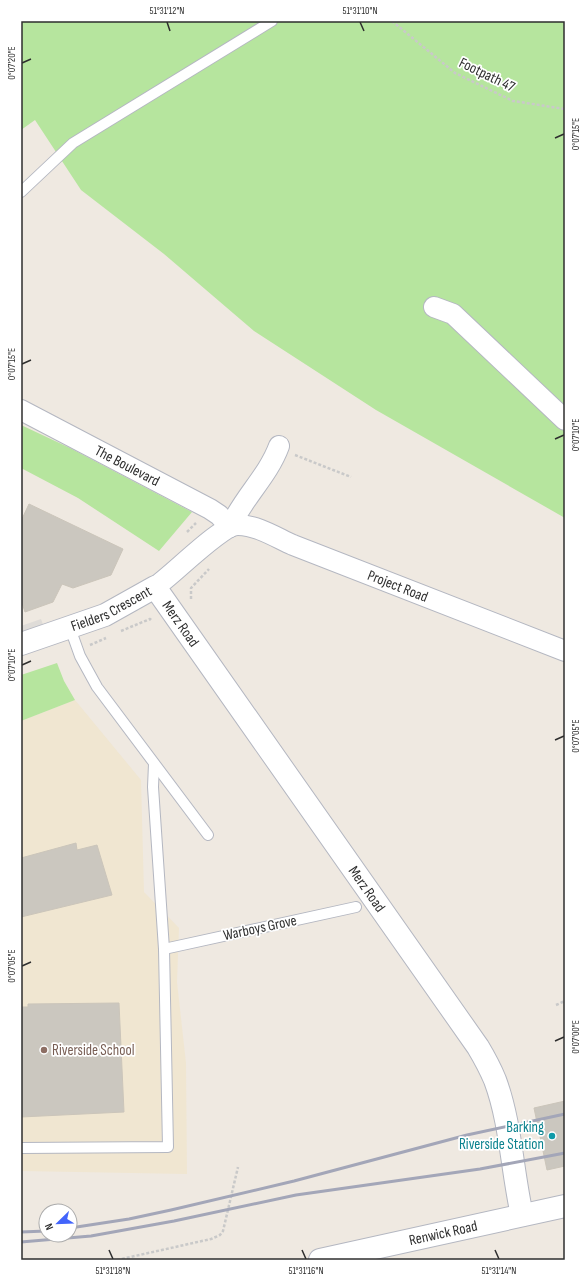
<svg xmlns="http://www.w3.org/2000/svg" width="586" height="1281" viewBox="0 0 586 1281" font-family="'Sofia Sans Condensed',sans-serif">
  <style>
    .education { fill: #f0e6d1 }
    .green { fill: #b6e59e }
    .plaza { fill: #dfdcd8 }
    .building { fill: #cbc7bf; stroke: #cbc5ba }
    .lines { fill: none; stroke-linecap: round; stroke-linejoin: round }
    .service-casing { stroke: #b4b7c1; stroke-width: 12 }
    .minor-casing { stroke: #b4b7c1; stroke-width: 22 }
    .tertiary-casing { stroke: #b4b7c1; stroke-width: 24 }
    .path { stroke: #c9c9c9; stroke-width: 2.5; stroke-dasharray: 3 2; stroke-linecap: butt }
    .service { stroke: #fff; stroke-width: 10 }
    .minor { stroke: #fff; stroke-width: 20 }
    .tertiary { stroke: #fff; stroke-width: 22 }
    .rail { stroke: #a3a6b8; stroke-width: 3 }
    .ticks { fill: none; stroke: #2e2e2e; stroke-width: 1.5 }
    .education-dot { fill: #8d6e63; stroke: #fff; stroke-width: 1.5 }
    .culture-dot { fill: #0f9aa8; stroke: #fff; stroke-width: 1.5 }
    .labels { text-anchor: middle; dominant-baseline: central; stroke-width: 3.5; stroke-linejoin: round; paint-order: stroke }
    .street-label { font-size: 15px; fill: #2e2e2e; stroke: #fff }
    .education-label { font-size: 15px; fill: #785e54; stroke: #fff; text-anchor: start }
    .culture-label { font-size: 15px; fill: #0d838f; stroke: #fff; text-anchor: end }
    .neatline { fill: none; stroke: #2e2e2e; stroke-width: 1.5 }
    .ticks-label { font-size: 10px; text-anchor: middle; fill: #2e2e2e }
  </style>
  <rect width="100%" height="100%" fill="#efe9e1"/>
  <path class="education" d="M 75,700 L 141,780 L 144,892 L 179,928 L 177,982 L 186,1063 L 187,1174 L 21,1171 L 21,721 Z"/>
  <g class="green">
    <path d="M 21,21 L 565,21 L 565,518 L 376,410 L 254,331 L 164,254 L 81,190 L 35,120 L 21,130 Z"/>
    <path d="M 21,425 L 70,448 L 192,512 L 159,551 L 78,498 L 21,468 Z"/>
    <path d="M 57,663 L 64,681 L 75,700 L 21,721 L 21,675 Z"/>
  </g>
  <path class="plaza" d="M 41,619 L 44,627 L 21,635 L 21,626 Z"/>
  <g class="building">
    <path d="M 29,504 L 123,549 L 111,575 L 73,588 L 62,584 L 53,602 L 25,612 L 21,600 L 21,521 Z"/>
    <path d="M 76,843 L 77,850 L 97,845 L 112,895 L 21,917 L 21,858 Z"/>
    <path d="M 119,1003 L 124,1112 L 21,1117 L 21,1007 L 28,1007 L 28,1004 Z"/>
    <path d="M 565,1101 L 565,1166 L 547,1170 L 534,1108 Z"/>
  </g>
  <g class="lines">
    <g class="service-casing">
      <g id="service">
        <path d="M 21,192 L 73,143 L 272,21"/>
        <path d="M 70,628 L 80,656 L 97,687 L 208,835"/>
        <path d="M 164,949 L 356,907"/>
        <path d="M 21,1148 L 168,1147 L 164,949 L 153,787 L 154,764"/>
      </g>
    </g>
    <g class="minor-casing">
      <g id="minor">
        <path d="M 434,307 L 453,314 L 565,420"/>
        <path id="s1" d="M 21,410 L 210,509 L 219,515 L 230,527"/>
        <path d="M 230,527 C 243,498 268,476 279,446"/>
        <path id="s2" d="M 155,587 C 173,575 221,525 238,525 C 257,525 277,538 293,545 L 565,651"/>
      </g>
    </g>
    <g class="tertiary-casing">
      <g id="tertiary">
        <path id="s3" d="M 21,644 L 105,615 L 155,587 L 478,1047 C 484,1057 490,1068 495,1080 C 511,1123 512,1171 522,1215"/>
        <path id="s4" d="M 320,1260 L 565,1206"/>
      </g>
    </g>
    <g class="path">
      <path d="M 392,21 L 455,73 L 513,101 L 565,109"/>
      <path d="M 295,455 L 351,477"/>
      <path d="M 187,532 L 196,523"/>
      <path d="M 191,599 L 191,588 L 209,569"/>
      <path d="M 121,631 L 150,619 L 151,620"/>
      <path d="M 90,645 L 106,638"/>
      <path d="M 556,1005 L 565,1001"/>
      <path d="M 117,1260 L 211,1239 L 220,1235 L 223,1231 L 238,1167"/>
    </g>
    <use href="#service" class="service"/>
    <use href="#minor" class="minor"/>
    <use href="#tertiary" class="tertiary"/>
    <g class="rail">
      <path d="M 70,1228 L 129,1219 L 171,1210 L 294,1181 L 467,1135 L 565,1114"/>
      <path d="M 21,1232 L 46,1231"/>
      <path d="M 21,1242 L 91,1236 L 174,1221 L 296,1195 L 480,1169 L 565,1153"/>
    </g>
  </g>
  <path class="ticks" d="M 167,22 L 170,31M 360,22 L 364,31M 22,63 L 31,59M 555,138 L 564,134M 22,364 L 31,360M 555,439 L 564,435M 22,665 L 31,661M 555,740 L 564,736M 22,966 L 31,962M 555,1041 L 564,1037M 109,1250 L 113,1259M 302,1250 L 306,1259M 495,1250 L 499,1259"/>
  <circle class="education-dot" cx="44" cy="1050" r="4"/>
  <circle class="culture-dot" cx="552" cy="1136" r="4"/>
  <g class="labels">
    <g class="street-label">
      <text transform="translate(487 75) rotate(26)">Footpath 47</text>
      <text stroke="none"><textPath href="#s1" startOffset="120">The Boulevard</textPath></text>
      <text stroke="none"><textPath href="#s2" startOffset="276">Project Road</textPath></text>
      <text stroke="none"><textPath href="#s3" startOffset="97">Fielders Crescent</textPath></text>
      <text stroke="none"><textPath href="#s3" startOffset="191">Merz Road</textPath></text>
      <text stroke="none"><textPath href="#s3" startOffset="515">Merz Road</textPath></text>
      <text transform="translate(260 928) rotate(-12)">Warboys Grove</text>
      <text stroke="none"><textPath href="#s4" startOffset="126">Renwick Road</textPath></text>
    </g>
    <g class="education-label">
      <text x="52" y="1050">Riverside School</text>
    </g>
    <g class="culture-label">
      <text x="544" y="1127">Barking<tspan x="544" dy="17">Riverside Station</tspan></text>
    </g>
  </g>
  <rect width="586" height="1281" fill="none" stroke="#ffffff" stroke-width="44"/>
  <g transform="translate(58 1223) rotate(247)"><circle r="19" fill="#ffffff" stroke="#ababab"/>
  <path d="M0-3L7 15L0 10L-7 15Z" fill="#4264fb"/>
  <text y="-6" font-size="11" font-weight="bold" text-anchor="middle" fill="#2e2e2e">N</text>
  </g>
  <rect x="22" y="22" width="542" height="1237" class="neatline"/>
  <g class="ticks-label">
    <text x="167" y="14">51°31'12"N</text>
    <text x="360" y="14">51°31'10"N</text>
    <text transform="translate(11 63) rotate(-90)" y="4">0°07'20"E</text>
    <text transform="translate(575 134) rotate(-90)" y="4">0°07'15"E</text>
    <text transform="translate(11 364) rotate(-90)" y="4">0°07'15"E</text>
    <text transform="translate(575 435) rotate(-90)" y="4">0°07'10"E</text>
    <text transform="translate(11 665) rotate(-90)" y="4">0°07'10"E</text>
    <text transform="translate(575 736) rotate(-90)" y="4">0°07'05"E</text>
    <text transform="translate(11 966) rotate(-90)" y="4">0°07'05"E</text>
    <text transform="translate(575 1037) rotate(-90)" y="4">0°07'00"E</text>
    <text x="113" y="1274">51°31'18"N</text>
    <text x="306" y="1274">51°31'16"N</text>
    <text x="499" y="1274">51°31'14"N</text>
  </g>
</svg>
